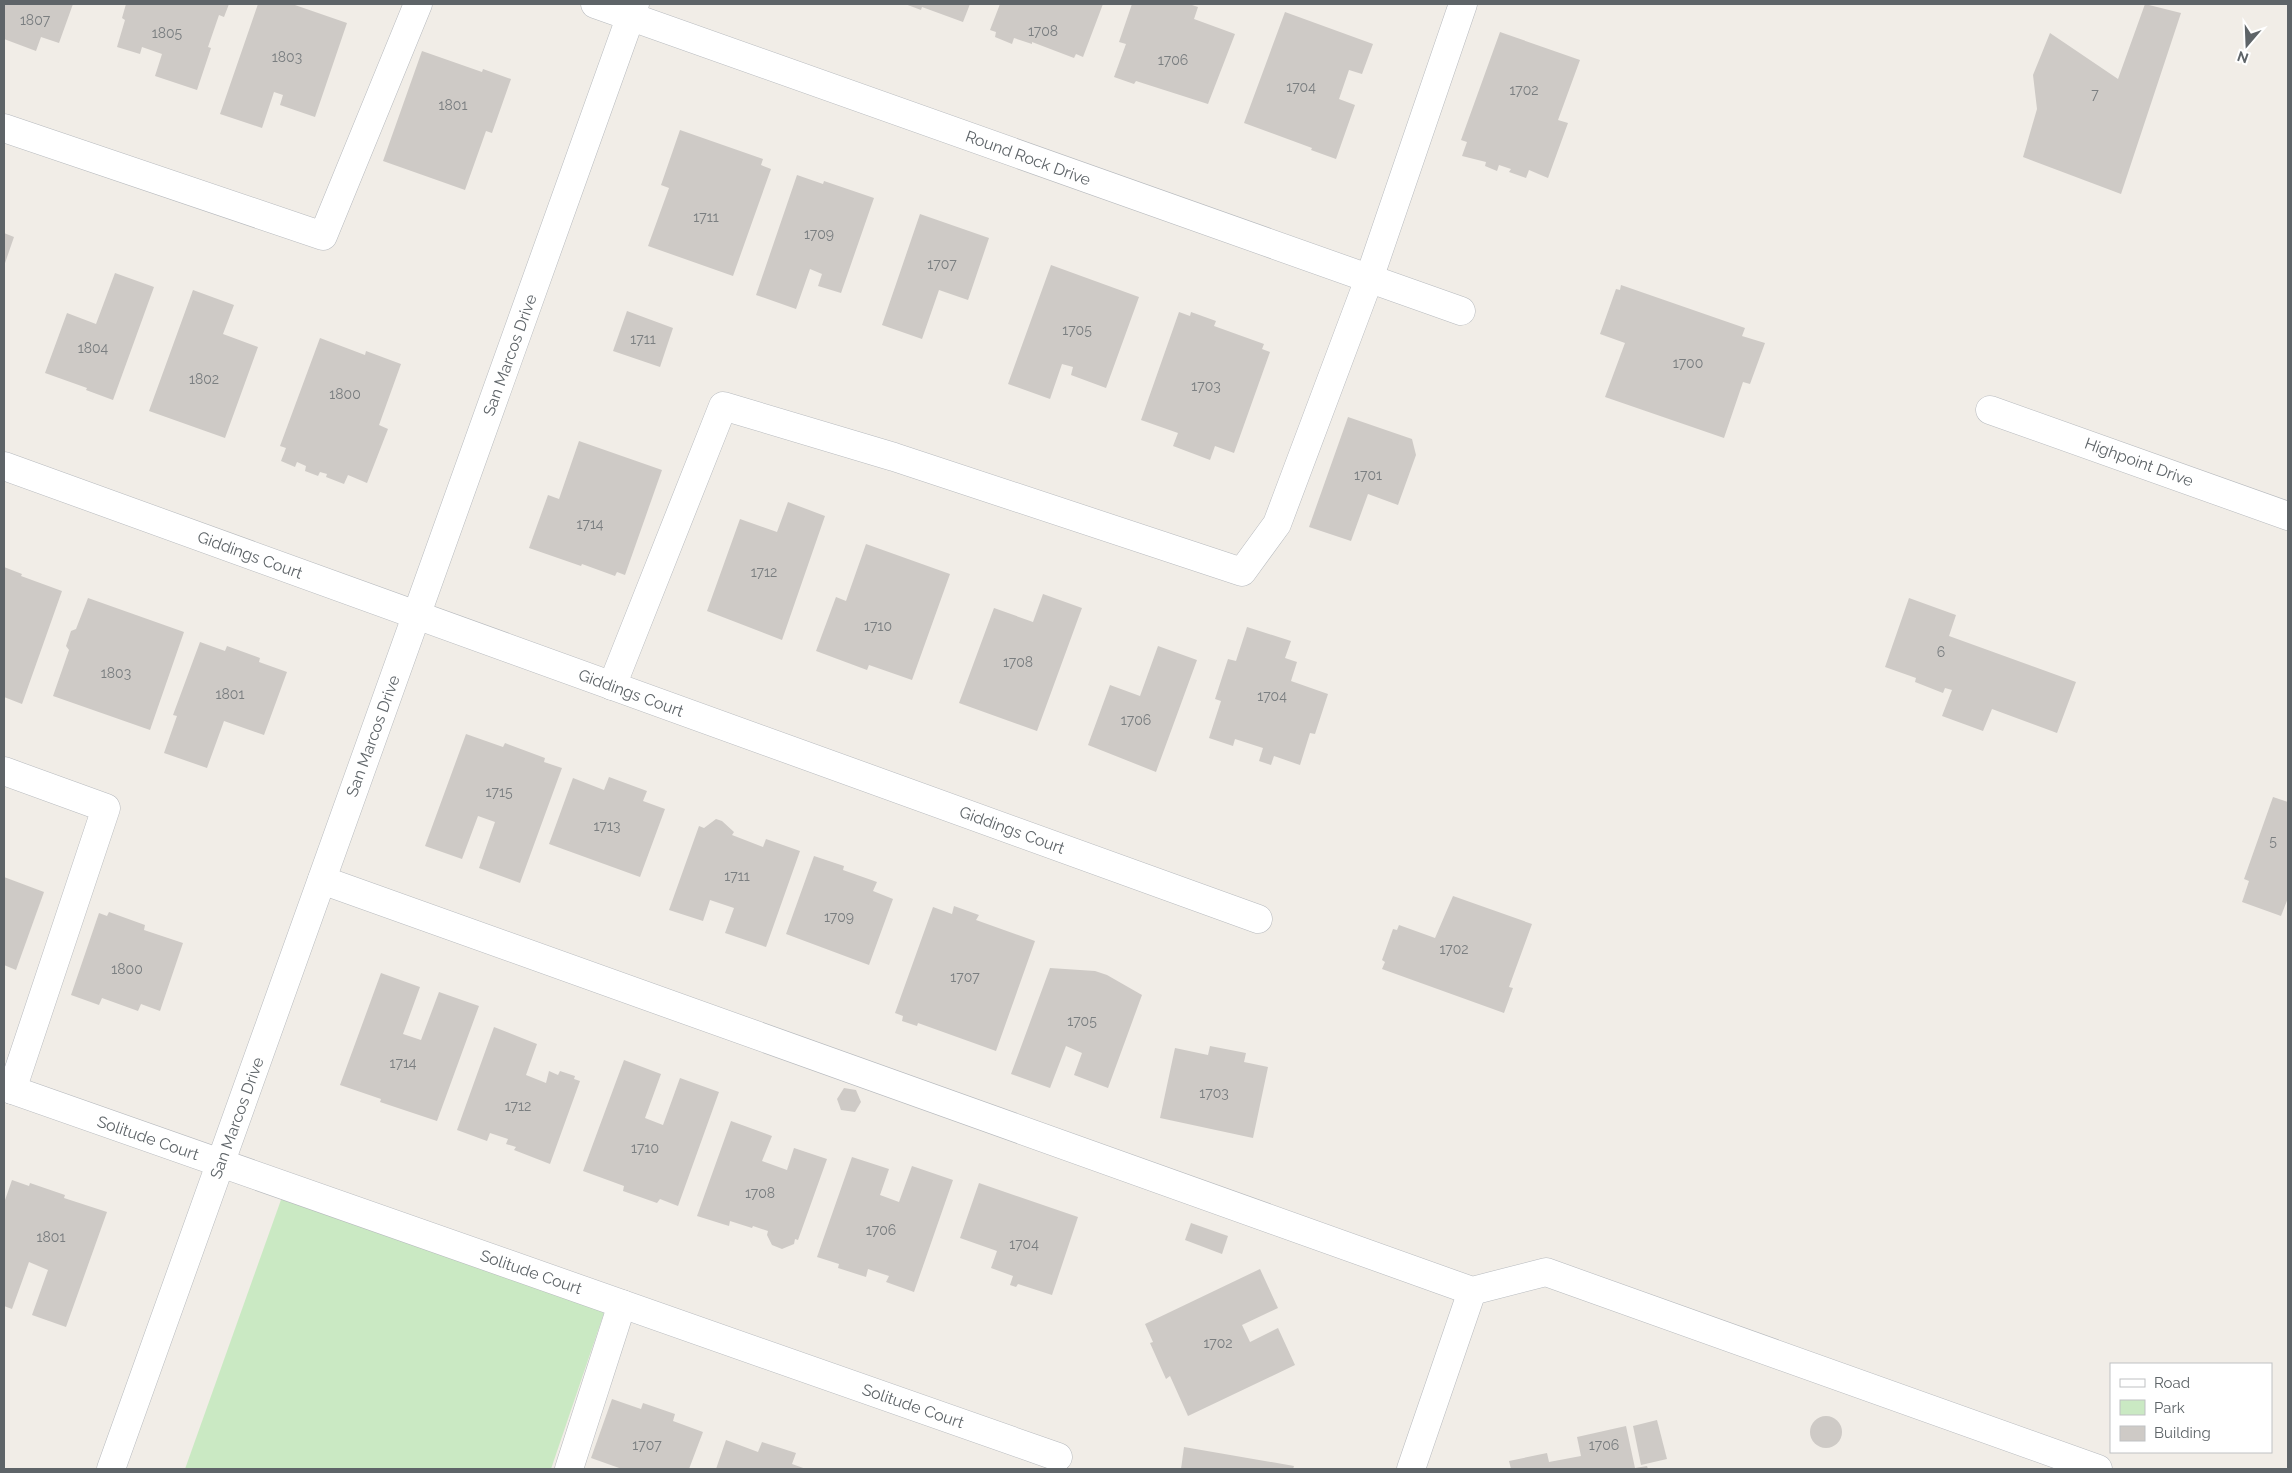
<svg xmlns="http://www.w3.org/2000/svg" width="2292" height="1473" viewBox="0 0 2292 1473" font-family="Raleway,sans-serif">
  <style>
    .green { fill: #cae9c3 }
    .building { fill: #cecac6 }
    .lines { fill: none; stroke-linecap: round; stroke-linejoin: round }
    .minor-casing { stroke: #b7babe; stroke-width: 29 }
    .minor { stroke: #fff; stroke-width: 28 }
    .labels { text-anchor: middle; dominant-baseline: central; stroke-width: 4; stroke-linejoin: round; paint-order: stroke }
    .number-label { font-size: 14px; fill: #7a7e80 }
    .street-label { font-size: 16px; fill: #5e6468; stroke: #fff }
  </style>
  <rect width="100%" height="100%" fill="#f1ede7"/>
  <path class="green" d="M 282,1197 L 605,1310 L 551,1469 L 185,1469 Z"/>
  <g class="building">
    <path d="M 4,4 L 73,4 L 59,43 L 41,37 L 36,51 L 4,39 Z"/>
    <path d="M 126,4 L 229,4 L 224,17 L 219,15 L 208,47 L 211,48 L 197,90 L 155,76 L 162,54 L 142,47 L 140,54 L 117,47 L 125,20 L 122,18 Z"/>
    <path d="M 258,4 L 292,4 L 347,23 L 315,117 L 280,105 L 283,95 L 274,92 L 262,128 L 220,114 Z"/>
    <path d="M 905,4 L 970,4 L 963,22 L 922,7 L 921,10 Z"/>
    <path d="M 1000,4 L 1103,4 L 1083,57 L 1076,54 L 1074,58 L 1032,42 L 1032,44 L 1014,38 L 1012,44 L 995,37 L 996,32 L 990,30 Z"/>
    <path d="M 1132,4 L 1189,4 L 1198,7 L 1194,19 L 1235,34 L 1208,104 L 1136,81 L 1134,84 L 1114,77 L 1126,44 L 1119,42 Z"/>
    <path d="M 2145,4 L 2181,13 L 2121,194 L 2023,157 L 2037,109 L 2033,75 L 2050,33 L 2118,79 Z"/>
    <path d="M 1285,12 L 1373,44 L 1362,74 L 1349,70 L 1339,99 L 1355,105 L 1336,159 L 1311,150 L 1312,148 L 1244,123 Z"/>
    <path d="M 1500,32 L 1580,60 L 1558,120 L 1568,123 L 1548,178 L 1529,170 L 1526,178 L 1509,172 L 1511,169 L 1499,165 L 1497,171 L 1485,166 L 1486,162 L 1462,156 L 1467,142 L 1461,140 Z"/>
    <path d="M 422,51 L 482,72 L 483,69 L 511,79 L 492,133 L 486,131 L 465,190 L 383,161 Z"/>
    <path d="M 680,130 L 763,159 L 761,165 L 771,169 L 733,276 L 648,246 L 669,188 L 661,185 Z"/>
    <path d="M 797,175 L 823,184 L 824,181 L 874,198 L 841,293 L 818,286 L 822,274 L 810,269 L 796,309 L 756,295 Z"/>
    <path d="M 920,214 L 989,238 L 968,300 L 939,290 L 922,339 L 882,325 Z"/>
    <path d="M 4,233 L 14,237 L 4,266 Z"/>
    <path d="M 1051,265 L 1139,297 L 1106,388 L 1071,375 L 1073,367 L 1062,364 L 1050,399 L 1008,384 Z"/>
    <path d="M 115,273 L 154,287 L 113,400 L 86,390 L 87,388 L 45,373 L 67,313 L 96,324 Z"/>
    <path d="M 1621,285 L 1745,328 L 1742,336 L 1765,343 L 1750,384 L 1743,382 L 1724,438 L 1605,397 L 1625,343 L 1600,334 L 1616,289 L 1620,290 Z"/>
    <path d="M 193,290 L 234,305 L 223,334 L 258,347 L 225,438 L 149,411 Z"/>
    <path d="M 627,311 L 673,328 L 660,367 L 613,351 Z"/>
    <path d="M 1179,312 L 1190,316 L 1191,312 L 1216,321 L 1214,326 L 1264,344 L 1262,349 L 1270,352 L 1234,453 L 1215,446 L 1210,460 L 1173,446 L 1178,433 L 1141,420 Z"/>
    <path d="M 320,338 L 365,355 L 366,351 L 401,364 L 379,425 L 388,429 L 367,483 L 348,475 L 344,484 L 326,477 L 327,474 L 320,472 L 318,476 L 305,471 L 306,466 L 297,462 L 295,467 L 281,461 L 286,448 L 280,446 Z"/>
    <path d="M 1348,417 L 1412,439 L 1416,455 L 1398,505 L 1368,494 L 1351,541 L 1309,527 Z"/>
    <path d="M 579,441 L 662,470 L 625,575 L 617,572 L 615,576 L 582,564 L 581,566 L 529,548 L 548,495 L 559,499 Z"/>
    <path d="M 788,502 L 825,516 L 782,640 L 707,611 L 740,519 L 777,532 Z"/>
    <path d="M 866,544 L 950,574 L 912,680 L 869,665 L 867,670 L 816,651 L 836,597 L 846,601 Z"/>
    <path d="M 4,567 L 22,574 L 21,576 L 62,591 L 22,704 L 4,697 Z"/>
    <path d="M 1043,594 L 1082,608 L 1037,731 L 959,703 L 994,608 L 1033,622 Z"/>
    <path d="M 88,598 L 184,632 L 150,730 L 53,696 L 69,650 L 66,646 L 71,631 L 76,629 Z"/>
    <path d="M 1909,598 L 1956,615 L 1949,636 L 2076,682 L 2057,733 L 1992,709 L 1983,731 L 1942,716 L 1952,690 L 1945,688 L 1943,693 L 1915,682 L 1916,678 L 1885,667 Z"/>
    <path d="M 1247,627 L 1291,641 L 1285,658 L 1297,662 L 1291,681 L 1328,694 L 1315,734 L 1310,733 L 1300,765 L 1274,756 L 1271,765 L 1259,761 L 1263,748 L 1235,739 L 1233,746 L 1209,738 L 1221,701 L 1215,699 L 1228,659 L 1236,661 Z"/>
    <path d="M 200,642 L 225,651 L 227,646 L 260,658 L 259,662 L 287,672 L 264,735 L 224,721 L 207,768 L 164,753 L 177,716 L 173,715 Z"/>
    <path d="M 1158,646 L 1197,660 L 1156,772 L 1088,745 L 1110,685 L 1140,696 Z"/>
    <path d="M 466,734 L 503,747 L 505,743 L 545,758 L 544,762 L 562,768 L 520,883 L 479,868 L 495,822 L 478,816 L 462,859 L 425,846 Z"/>
    <path d="M 609,777 L 647,791 L 643,801 L 665,809 L 640,877 L 549,844 L 573,778 L 604,790 Z"/>
    <path d="M 2273,797 L 2288,802 L 2288,898 L 2281,916 L 2242,902 L 2249,881 L 2244,879 Z"/>
    <path d="M 716,819 L 722,821 L 734,832 L 732,835 L 763,847 L 766,839 L 800,851 L 766,947 L 725,933 L 734,908 L 710,900 L 703,921 L 669,910 L 699,826 L 704,828 Z"/>
    <path d="M 814,856 L 844,866 L 843,870 L 877,882 L 873,891 L 893,899 L 869,965 L 786,934 Z"/>
    <path d="M 4,877 L 44,892 L 16,970 L 4,965 Z"/>
    <path d="M 1453,896 L 1532,924 L 1509,987 L 1513,988 L 1504,1013 L 1382,969 L 1385,962 L 1382,960 L 1393,929 L 1397,930 L 1399,925 L 1435,938 Z"/>
    <path d="M 954,906 L 979,915 L 976,920 L 1035,941 L 996,1051 L 918,1023 L 917,1026 L 902,1021 L 903,1016 L 895,1013 L 933,907 L 952,914 Z"/>
    <path d="M 109,912 L 145,925 L 144,930 L 183,943 L 160,1011 L 141,1004 L 138,1011 L 102,998 L 99,1005 L 71,995 L 99,913 L 107,916 Z"/>
    <path d="M 1050,968 L 1095,971 L 1107,975 L 1142,995 L 1108,1088 L 1074,1075 L 1082,1053 L 1066,1046 L 1050,1088 L 1011,1074 Z"/>
    <path d="M 381,973 L 420,987 L 403,1034 L 421,1040 L 439,992 L 479,1006 L 437,1121 L 380,1102 L 381,1099 L 340,1085 Z"/>
    <path d="M 494,1027 L 537,1044 L 526,1075 L 546,1083 L 549,1071 L 558,1075 L 560,1071 L 575,1076 L 574,1079 L 580,1081 L 550,1164 L 514,1150 L 516,1147 L 506,1144 L 508,1139 L 490,1133 L 487,1141 L 457,1130 Z"/>
    <path d="M 1210,1046 L 1246,1053 L 1244,1062 L 1268,1067 L 1253,1138 L 1160,1118 L 1175,1048 L 1208,1055 Z"/>
    <path d="M 624,1060 L 661,1074 L 645,1118 L 663,1125 L 680,1078 L 719,1092 L 678,1206 L 660,1199 L 657,1203 L 623,1191 L 624,1186 L 583,1171 Z"/>
    <path d="M 844,1088 L 856,1090 L 861,1102 L 855,1112 L 841,1110 L 837,1099 Z"/>
    <path d="M 731,1121 L 772,1136 L 762,1161 L 787,1170 L 794,1148 L 827,1159 L 798,1240 L 795,1239 L 794,1244 L 782,1249 L 772,1245 L 767,1235 L 768,1231 L 753,1226 L 752,1228 L 730,1221 L 729,1226 L 697,1216 Z"/>
    <path d="M 852,1157 L 889,1169 L 880,1195 L 899,1202 L 912,1166 L 953,1180 L 914,1292 L 886,1282 L 889,1276 L 868,1269 L 866,1277 L 838,1268 L 839,1264 L 817,1257 Z"/>
    <path d="M 12,1180 L 29,1186 L 30,1183 L 65,1195 L 64,1198 L 107,1212 L 66,1327 L 32,1315 L 48,1270 L 29,1262 L 12,1309 L 4,1306 L 4,1203 Z"/>
    <path d="M 979,1183 L 1078,1217 L 1052,1295 L 1018,1284 L 1016,1287 L 1010,1285 L 1013,1276 L 991,1268 L 997,1251 L 960,1238 Z"/>
    <path d="M 1191,1223 L 1228,1236 L 1222,1254 L 1185,1240 Z"/>
    <path d="M 1260,1269 L 1278,1308 L 1242,1325 L 1250,1342 L 1278,1328 L 1295,1365 L 1188,1416 L 1170,1376 L 1166,1379 L 1150,1343 L 1153,1342 L 1145,1324 Z"/>
    <path d="M 612,1399 L 641,1409 L 643,1403 L 675,1414 L 673,1421 L 703,1432 L 689,1469 L 622,1469 L 591,1458 Z"/>
    <circle cx="1826" cy="1432" r="16"/>
    <path d="M 1657,1420 L 1667,1459 L 1641,1465 L 1633,1426 Z"/>
    <path d="M 1626,1426 L 1635,1468 L 1647,1466 L 1648,1469 L 1511,1469 L 1509,1461 L 1547,1453 L 1549,1462 L 1581,1456 L 1577,1437 Z"/>
    <path d="M 726,1440 L 758,1452 L 762,1442 L 796,1453 L 792,1464 L 806,1469 L 716,1469 Z"/>
    <path d="M 1184,1447 L 1294,1466 L 1293,1469 L 1181,1469 Z"/>
  </g>
  <g class="lines">
    <g class="minor-casing">
      <g id="minor">
        <path d="M 595,4 L 1461,311"/>
        <path d="M 4,128 L 323,236 L 418,4"/>
        <path d="M 1990,410 L 2288,516"/>
        <path d="M 4,466 L 1258,919"/>
        <path d="M 612,686 L 723,406 L 894,457 L 1242,572 L 1277,524 L 1369,279 L 1463,4"/>
        <path d="M 4,771 L 106,808 L 12,1090"/>
        <path d="M 322,880 L 1472,1291 L 1546,1272 L 2098,1469"/>
        <path d="M 4,1087 L 1058,1457"/>
        <path d="M 111,1469 L 635,4"/>
        <path d="M 569,1469 L 622,1304"/>
        <path d="M 1411,1469 L 1472,1291"/>
      </g>
    </g>
    <use href="#minor" class="minor"/>
  </g>
  <g class="labels">
    <g class="number-label">
      <text x="35" y="20">1807</text>
      <text x="1043" y="31">1708</text>
      <text x="167" y="33">1805</text>
      <text x="287" y="57">1803</text>
      <text x="1173" y="60">1706</text>
      <text x="1301" y="87">1704</text>
      <text x="1524" y="90">1702</text>
      <text x="2095" y="94">7</text>
      <text x="453" y="105">1801</text>
      <text x="706" y="217">1711</text>
      <text x="819" y="234">1709</text>
      <text x="942" y="264">1707</text>
      <text x="1077" y="330">1705</text>
      <text x="643" y="339">1711</text>
      <text x="93" y="348">1804</text>
      <text x="1688" y="363">1700</text>
      <text x="204" y="379">1802</text>
      <text x="1206" y="386">1703</text>
      <text x="345" y="394">1800</text>
      <text x="1368" y="475">1701</text>
      <text x="590" y="524">1714</text>
      <text x="764" y="572">1712</text>
      <text x="878" y="626">1710</text>
      <text x="1941" y="652">6</text>
      <text x="1018" y="662">1708</text>
      <text x="116" y="673">1803</text>
      <text x="230" y="694">1801</text>
      <text x="1272" y="696">1704</text>
      <text x="1136" y="720">1706</text>
      <text x="499" y="792">1715</text>
      <text x="607" y="826">1713</text>
      <text x="2273" y="841">5</text>
      <text x="737" y="876">1711</text>
      <text x="839" y="917">1709</text>
      <text x="1454" y="949">1702</text>
      <text x="127" y="969">1800</text>
      <text x="965" y="977">1707</text>
      <text x="1082" y="1021">1705</text>
      <text x="403" y="1063">1714</text>
      <text x="1214" y="1093">1703</text>
      <text x="518" y="1106">1712</text>
      <text x="645" y="1148">1710</text>
      <text x="760" y="1193">1708</text>
      <text x="881" y="1230">1706</text>
      <text x="51" y="1237">1801</text>
      <text x="1024" y="1244">1704</text>
      <text x="1218" y="1343">1702</text>
      <text x="647" y="1445">1707</text>
      <text x="1604" y="1445">1706</text>
    </g>
    <g class="street-label">
      <text transform="translate(1028 158) rotate(20)">Round Rock Drive</text>
      <text transform="translate(510 355) rotate(-70)">San Marcos Drive</text>
      <text transform="translate(2139 462) rotate(20)">Highpoint Drive</text>
      <text transform="translate(250 555) rotate(20)">Giddings Court</text>
      <text transform="translate(631 693) rotate(20)">Giddings Court</text>
      <text transform="translate(373 736) rotate(-70)">San Marcos Drive</text>
      <text transform="translate(1012 830) rotate(20)">Giddings Court</text>
      <text transform="translate(237 1118) rotate(-70)">San Marcos Drive</text>
      <text transform="translate(148 1138) rotate(19)">Solitude Court</text>
      <text transform="translate(531 1272) rotate(19)">Solitude Court</text>
      <text transform="translate(913 1406) rotate(19)">Solitude Court</text>
    </g>
  </g>
  <rect width="2292" height="1473" fill="none" stroke="#5e6468" stroke-width="10"/>
  <rect x="2110" y="1363" width="162" height="90" fill="#ffffff" stroke="#bfc1c3"/>
  <rect x="2120" y="1379" width="25" height="8" fill="#ffffff" stroke="#bfc1c3"/>
  <text x="2154" y="1388" font-size="15" fill="#5e6468">Road</text>
  <rect x="2120" y="1400" width="25" height="15" fill="#cae9c3" stroke="#bfc1c3"/>
  <text x="2154" y="1413" font-size="15" fill="#5e6468">Park</text>
  <rect x="2120" y="1426" width="25" height="15" fill="#cecac6" stroke="#bfc1c3"/>
  <text x="2154" y="1438" font-size="15" fill="#5e6468">Building</text>
  <g transform="translate(2247 45) rotate(199)" stroke="#ffffff" stroke-width="4" paint-order="stroke">
  <path d="M0-4L9 19L0 12L-9 19Z" fill="#5e6468"/>
  <text y="-8" font-size="14" font-weight="bold" text-anchor="middle" fill="#5e6468">N</text>
  </g>
</svg>
